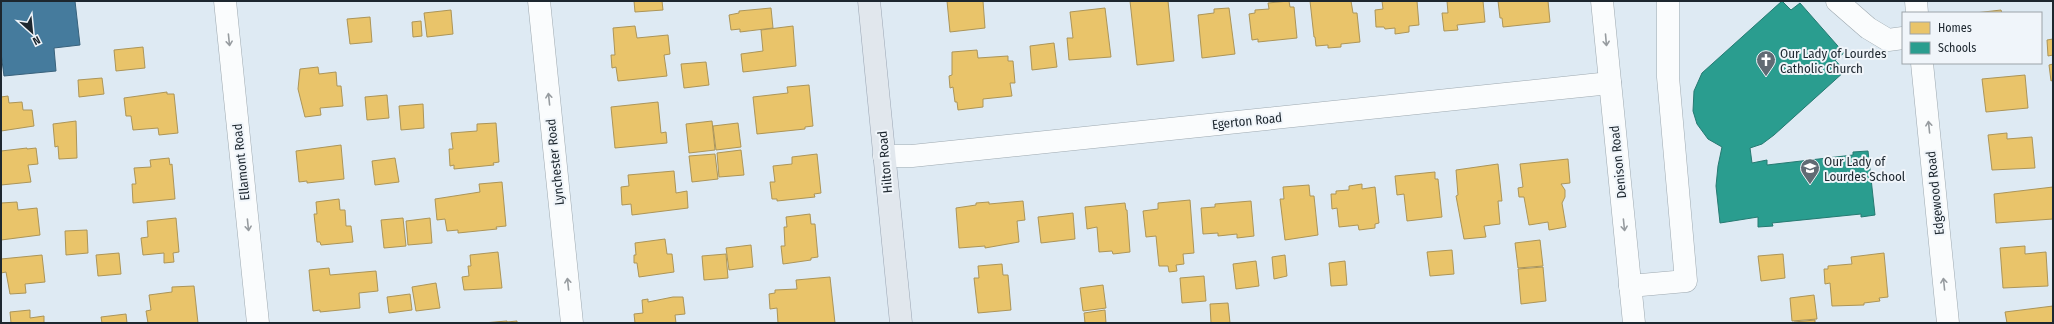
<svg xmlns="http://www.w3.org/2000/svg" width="2054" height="324" viewBox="0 0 2054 324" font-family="'Fira Sans Condensed',sans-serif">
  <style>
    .homes { fill: #e9c46a; stroke: #ac9558 }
    .schools { fill: #2a9d8f; stroke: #267a72 }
    .public { fill: #457b9d; stroke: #39627c }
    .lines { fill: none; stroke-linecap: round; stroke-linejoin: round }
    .minor-casing { stroke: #9ea9b0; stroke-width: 23 }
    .major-casing { stroke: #9ba6b4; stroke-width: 23 }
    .minor { stroke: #fafcfd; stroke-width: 22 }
    .major { stroke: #e1e7ed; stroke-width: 22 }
    .oneway { stroke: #979ca0 }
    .labels { text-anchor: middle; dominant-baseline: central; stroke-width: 4; stroke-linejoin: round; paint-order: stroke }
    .poi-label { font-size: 13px; fill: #1d272f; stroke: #f0f5fa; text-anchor: start }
    .street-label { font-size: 13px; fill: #1d272f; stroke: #f0f5fa }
  </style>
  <rect width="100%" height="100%" fill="#deeaf3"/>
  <g class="homes">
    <path d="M 634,1 L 662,1 L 663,10 L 635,12 Z"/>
    <path d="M 947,1 L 983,1 L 985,28 L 950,32 Z"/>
    <path d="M 1130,1 L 1168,1 L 1174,61 L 1137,65 Z"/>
    <path d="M 1289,1 L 1290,7 L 1294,7 L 1297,38 L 1258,42 L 1258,39 L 1252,40 L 1249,14 L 1255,13 L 1255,10 L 1269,9 L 1268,3 Z"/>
    <path d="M 1310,1 L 1351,1 L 1353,13 L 1357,13 L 1360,42 L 1341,44 L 1341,47 L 1328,48 L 1328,45 L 1316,46 L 1315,37 L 1314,37 Z"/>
    <path d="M 1382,1 L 1417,1 L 1419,25 L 1409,26 L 1409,32 L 1395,34 L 1395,28 L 1385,29 L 1384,27 L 1376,27 L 1375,10 L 1383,9 Z"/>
    <path d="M 1447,1 L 1483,1 L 1485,22 L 1457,25 L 1458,30 L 1444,31 L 1442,13 L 1448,13 Z"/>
    <path d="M 1498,1 L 1548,1 L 1550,22 L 1503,27 L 1502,18 L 1500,18 Z"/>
    <path d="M 771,8 L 773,28 L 740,32 L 740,29 L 731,30 L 729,15 L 739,13 L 739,11 Z"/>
    <path d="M 1105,8 L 1111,57 L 1069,60 L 1067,38 L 1073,38 L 1070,12 Z"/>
    <path d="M 1229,8 L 1235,54 L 1202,58 L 1198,15 L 1214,13 L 1214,9 Z"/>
    <path d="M 451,10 L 453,34 L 427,37 L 424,13 Z"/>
    <path d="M 2001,10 L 2002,13 L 1975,13 Z"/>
    <path d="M 370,17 L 372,42 L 350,44 L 347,19 Z"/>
    <path d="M 421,21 L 422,36 L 413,37 L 412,22 Z"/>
    <path d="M 635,26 L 637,38 L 668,35 L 670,54 L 664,55 L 667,76 L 618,81 L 616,67 L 612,68 L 611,55 L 615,55 L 613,28 Z"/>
    <path d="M 793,26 L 796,66 L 743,72 L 741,54 L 763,51 L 761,30 Z"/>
    <path d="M 2053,39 L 2053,55 L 2048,56 L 2047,40 Z"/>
    <path d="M 1054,43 L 1057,67 L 1032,70 L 1030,46 Z"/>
    <path d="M 143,47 L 145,68 L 116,71 L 114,50 Z"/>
    <path d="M 977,50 L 978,58 L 1008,56 L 1008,61 L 1013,61 L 1015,83 L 1010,83 L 1012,96 L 983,99 L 983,107 L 958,110 L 957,102 L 955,102 L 953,87 L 950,88 L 949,76 L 952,75 L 952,52 Z"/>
    <path d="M 706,62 L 709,85 L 684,88 L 681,64 Z"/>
    <path d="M 2053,64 L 2053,80 L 2051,81 L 2049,65 Z"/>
    <path d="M 318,67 L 319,74 L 336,72 L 337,86 L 341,86 L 343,106 L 320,108 L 321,115 L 305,117 L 298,89 L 300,69 Z"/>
    <path d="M 2025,75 L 2028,108 L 1986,112 L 1982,79 Z"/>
    <path d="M 102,78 L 104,94 L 79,97 L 78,80 Z"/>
    <path d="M 809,85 L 813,126 L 805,127 L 805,129 L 757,134 L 753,97 L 788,93 L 787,87 Z"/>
    <path d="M 167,92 L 167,94 L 174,94 L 178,133 L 159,135 L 158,128 L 133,130 L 131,116 L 126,116 L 124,98 Z"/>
    <path d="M 387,95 L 389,118 L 367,120 L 365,97 Z"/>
    <path d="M 8,96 L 9,103 L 22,102 L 23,110 L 32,110 L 34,126 L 1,131 L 1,97 Z"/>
    <path d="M 658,102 L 661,133 L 666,132 L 667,143 L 615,148 L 611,107 Z"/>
    <path d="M 423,104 L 424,128 L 401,130 L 399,106 Z"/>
    <path d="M 76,121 L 77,158 L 59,159 L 58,146 L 55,147 L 53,124 Z"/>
    <path d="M 712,121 L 715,150 L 689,153 L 686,124 Z"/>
    <path d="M 496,123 L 499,162 L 493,163 L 494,165 L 454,169 L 454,165 L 450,166 L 449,149 L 453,149 L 451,133 L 477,131 L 477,124 Z"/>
    <path d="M 738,123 L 741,147 L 716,150 L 713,126 Z"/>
    <path d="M 2007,133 L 2007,139 L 2032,137 L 2035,168 L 1992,170 L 1988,135 Z"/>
    <path d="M 341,145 L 344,179 L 307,183 L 307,181 L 299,182 L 296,151 Z"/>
    <path d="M 27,148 L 27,149 L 36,148 L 38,164 L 28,165 L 31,182 L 1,185 L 1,151 Z"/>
    <path d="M 741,150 L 744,175 L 719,177 L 717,153 Z"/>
    <path d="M 715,154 L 718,179 L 692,182 L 689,156 Z"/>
    <path d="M 817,154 L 821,193 L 814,194 L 815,197 L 777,201 L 777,199 L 772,199 L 770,182 L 775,182 L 773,166 L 792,164 L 792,157 Z"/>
    <path d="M 169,158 L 170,165 L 172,164 L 175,199 L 133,203 L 132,184 L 136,184 L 134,168 L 151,167 L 150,160 Z"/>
    <path d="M 395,158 L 399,182 L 375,185 L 372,161 Z"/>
    <path d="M 1568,159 L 1570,183 L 1561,184 L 1565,190 L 1565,197 L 1562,203 L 1566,227 L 1549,230 L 1548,222 L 1529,225 L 1524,197 L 1519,197 L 1518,188 L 1523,187 L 1520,164 Z"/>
    <path d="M 1498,164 L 1502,201 L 1498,201 L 1500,224 L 1484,226 L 1486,237 L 1464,239 L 1456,196 L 1458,195 L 1456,170 Z"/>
    <path d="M 674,171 L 676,193 L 687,191 L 688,208 L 632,215 L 631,204 L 622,205 L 621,187 L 629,186 L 628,175 Z"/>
    <path d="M 1435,172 L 1435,179 L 1438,179 L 1442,217 L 1407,221 L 1404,194 L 1397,195 L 1395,176 Z"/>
    <path d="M 502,182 L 506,226 L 496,227 L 497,229 L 458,233 L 458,230 L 447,231 L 445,219 L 437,220 L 435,199 L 480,192 L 479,184 Z"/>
    <path d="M 1362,184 L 1362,189 L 1375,187 L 1379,223 L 1375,224 L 1375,228 L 1359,230 L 1358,225 L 1339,227 L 1337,208 L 1332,209 L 1331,194 L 1336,194 L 1336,191 L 1349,190 L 1349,186 Z"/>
    <path d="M 1309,185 L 1310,196 L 1314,196 L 1318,235 L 1285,240 L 1280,199 L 1284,199 L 1283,187 Z"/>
    <path d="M 2053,187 L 2053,219 L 1996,223 L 1994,194 Z"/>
    <path d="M 339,199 L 340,210 L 345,210 L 346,226 L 351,226 L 353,242 L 321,245 L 320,242 L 317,242 L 314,214 L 317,214 L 316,202 Z"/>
    <path d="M 1190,200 L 1194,253 L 1183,254 L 1184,264 L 1176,265 L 1177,271 L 1169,272 L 1168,266 L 1159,266 L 1156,236 L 1146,237 L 1143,211 L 1158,209 L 1158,203 Z"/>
    <path d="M 1023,201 L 1025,220 L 1017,221 L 1019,242 L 985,248 L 985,246 L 959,248 L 956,208 L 976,205 L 976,203 L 989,202 L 989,204 Z"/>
    <path d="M 1251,201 L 1254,236 L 1237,238 L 1237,234 L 1218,236 L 1218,233 L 1203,234 L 1201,208 L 1215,207 L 1215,204 Z"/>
    <path d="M 17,202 L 18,210 L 37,208 L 40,235 L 1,240 L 1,203 Z"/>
    <path d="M 1125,203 L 1126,210 L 1127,210 L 1130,252 L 1113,254 L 1112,251 L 1099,252 L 1097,227 L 1087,229 L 1085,207 Z"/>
    <path d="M 1073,213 L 1075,239 L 1041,243 L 1038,217 Z"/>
    <path d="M 810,214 L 811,224 L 815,224 L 818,257 L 811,258 L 811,260 L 783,264 L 781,246 L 785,246 L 784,227 L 787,227 L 786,217 Z"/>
    <path d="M 176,218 L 179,252 L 173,253 L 174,262 L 164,263 L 164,253 L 143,255 L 141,238 L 148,237 L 147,221 Z"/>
    <path d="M 403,218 L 406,246 L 384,248 L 381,220 Z"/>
    <path d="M 430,218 L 432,243 L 408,245 L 406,221 Z"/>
    <path d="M 87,230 L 88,253 L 66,255 L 65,231 Z"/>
    <path d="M 665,239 L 667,254 L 672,254 L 674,272 L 639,277 L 637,263 L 634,263 L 634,255 L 636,255 L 635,243 Z"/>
    <path d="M 1540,240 L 1543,266 L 1518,268 L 1515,243 Z"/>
    <path d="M 751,245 L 753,267 L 729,270 L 726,248 Z"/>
    <path d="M 2025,246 L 2025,254 L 2046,252 L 2048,286 L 2003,288 L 2000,248 Z"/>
    <path d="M 1452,250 L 1454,274 L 1430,276 L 1427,252 Z"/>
    <path d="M 498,252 L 502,288 L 464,290 L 462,277 L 469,276 L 468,266 L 471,266 L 470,255 Z"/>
    <path d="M 119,253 L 121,274 L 98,276 L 96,255 Z"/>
    <path d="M 1884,253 L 1888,297 L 1879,298 L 1880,301 L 1864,303 L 1864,305 L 1832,306 L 1830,283 L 1825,284 L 1824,269 L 1828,269 L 1828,266 L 1852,264 L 1851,257 Z"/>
    <path d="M 726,254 L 728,278 L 704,280 L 702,256 Z"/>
    <path d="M 1783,254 L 1785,278 L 1761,281 L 1758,256 Z"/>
    <path d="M 42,255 L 45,282 L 25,284 L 26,293 L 10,294 L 6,272 L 1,273 L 1,259 Z"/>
    <path d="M 1285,255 L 1287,276 L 1274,279 L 1272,257 Z"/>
    <path d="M 1256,261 L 1259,286 L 1236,289 L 1233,264 Z"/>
    <path d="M 1345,261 L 1347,285 L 1331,286 L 1329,263 Z"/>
    <path d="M 1002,264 L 1003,275 L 1008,275 L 1011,310 L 978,313 L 974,278 L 979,278 L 978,266 Z"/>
    <path d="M 1543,267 L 1546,301 L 1521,304 L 1518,269 Z"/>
    <path d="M 329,268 L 330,275 L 376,271 L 378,291 L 359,293 L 360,308 L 320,312 L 320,310 L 313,311 L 309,270 Z"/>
    <path d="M 1204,276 L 1206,301 L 1182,303 L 1180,278 Z"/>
    <path d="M 830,277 L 835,323 L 778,323 L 777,308 L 770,309 L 769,294 L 775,293 L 775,290 L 797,289 L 796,280 Z"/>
    <path d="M 436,283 L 440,308 L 416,311 L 412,287 Z"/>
    <path d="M 1103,285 L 1106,308 L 1083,311 L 1080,288 Z"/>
    <path d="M 194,286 L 198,323 L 148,323 L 146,311 L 151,310 L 149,295 L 172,292 L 172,287 Z"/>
    <path d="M 410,294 L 412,310 L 389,313 L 387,297 Z"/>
    <path d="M 1814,295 L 1817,319 L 1792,321 L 1790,298 Z"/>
    <path d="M 673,297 L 683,297 L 685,314 L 675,315 L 676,323 L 635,323 L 634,314 L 643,313 L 642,300 L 648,299 L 648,302 Z"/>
    <path d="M 1228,303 L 1230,323 L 1211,323 L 1210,304 Z"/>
    <path d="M 2053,306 L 2053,323 L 2007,323 L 2005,312 Z"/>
    <path d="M 30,310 L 30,318 L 44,316 L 44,323 L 11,323 L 10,312 Z"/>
    <path d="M 1105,310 L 1106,323 L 1085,323 L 1084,313 Z"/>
    <path d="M 126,314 L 127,323 L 102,323 L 101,317 Z"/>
    <path d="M 1815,320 L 1815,323 L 1794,323 L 1794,322 Z"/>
    <path d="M 507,321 L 507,322 L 517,321 L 517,323 L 483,323 Z"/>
  </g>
  <path class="schools" d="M 1782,1 L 1791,10 L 1800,3 L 1844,53 L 1835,60 L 1845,71 L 1774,135 L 1762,144 L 1750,148 L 1752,163 L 1767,160 L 1767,165 L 1853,155 L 1853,152 L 1868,151 L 1875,215 L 1861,217 L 1861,214 L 1772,223 L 1773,226 L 1758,227 L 1758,217 L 1720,223 L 1716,186 L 1718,166 L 1722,147 L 1708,139 L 1697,124 L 1693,111 L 1694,91 L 1702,73 Z"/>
  <path class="public" d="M 1,1 L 75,1 L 80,45 L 54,48 L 56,71 L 4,76 L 1,53 Z"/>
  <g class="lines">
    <g class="minor-casing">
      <g id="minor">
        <path d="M 225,1 L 258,323"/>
        <path d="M 539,1 L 572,323"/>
        <path d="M 1602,1 L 1634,323"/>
        <path d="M 1837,1 L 1868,28 L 1888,40 L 1903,38"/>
        <path d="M 1916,1 L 1917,13"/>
        <path d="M 1922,63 L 1948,323"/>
        <path d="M 884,156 L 912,156 L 1610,83"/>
        <path d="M 1630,286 L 1686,281 L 1668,77 L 1668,1"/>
      </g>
    </g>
    <g class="major-casing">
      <path id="major" d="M 869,1 L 901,323"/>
    </g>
    <use href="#minor" class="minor"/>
    <use href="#major" class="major"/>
  </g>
  <defs><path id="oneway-shaft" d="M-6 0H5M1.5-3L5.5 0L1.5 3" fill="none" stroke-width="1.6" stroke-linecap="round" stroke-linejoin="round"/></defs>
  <g class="oneway">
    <use href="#oneway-shaft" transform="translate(229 40) rotate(84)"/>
    <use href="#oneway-shaft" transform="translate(1606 40) rotate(85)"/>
    <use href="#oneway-shaft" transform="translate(549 99) rotate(-96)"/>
    <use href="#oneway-shaft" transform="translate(1929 127) rotate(-96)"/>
    <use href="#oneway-shaft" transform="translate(248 225) rotate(84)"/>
    <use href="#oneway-shaft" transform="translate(1624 225) rotate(84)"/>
    <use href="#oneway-shaft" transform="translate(568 284) rotate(-96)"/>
    <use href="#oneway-shaft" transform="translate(1944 284) rotate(-96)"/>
  </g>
  <defs>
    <g id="church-pin" transform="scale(1)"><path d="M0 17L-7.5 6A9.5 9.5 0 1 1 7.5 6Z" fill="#616b74" stroke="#f0f5fa"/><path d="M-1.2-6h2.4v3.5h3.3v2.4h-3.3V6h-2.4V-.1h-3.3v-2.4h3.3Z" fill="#fff"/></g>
    <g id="school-pin" transform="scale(1)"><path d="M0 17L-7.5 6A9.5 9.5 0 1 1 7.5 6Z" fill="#616b74" stroke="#f0f5fa"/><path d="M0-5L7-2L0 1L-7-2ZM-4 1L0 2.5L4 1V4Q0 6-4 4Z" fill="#fff"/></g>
  </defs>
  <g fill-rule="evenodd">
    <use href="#church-pin" x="1766" y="60"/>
    <use href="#school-pin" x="1810" y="168"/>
  </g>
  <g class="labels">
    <g class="poi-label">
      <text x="1780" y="53">Our Lady of Lourdes<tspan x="1780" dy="15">Catholic Church</tspan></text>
      <text x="1824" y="161">Our Lady of<tspan x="1824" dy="15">Lourdes School</tspan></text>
    </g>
    <g class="street-label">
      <text transform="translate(1247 121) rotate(-6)">Egerton Road</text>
      <text transform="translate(241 162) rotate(-96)">Ellamont Road</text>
      <text transform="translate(555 162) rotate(-96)">Lynchester Road</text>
      <text transform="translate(885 162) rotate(-95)">Hilton Road</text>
      <text transform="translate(1618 162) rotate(-96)">Denison Road</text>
      <text transform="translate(1935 193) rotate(-96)">Edgewood Road</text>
    </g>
  </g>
  <rect width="2054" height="324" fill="none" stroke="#1d272f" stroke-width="4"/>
  <rect x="1902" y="12" width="140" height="52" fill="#f0f5fa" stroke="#9ca3a9"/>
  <rect x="1910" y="22" width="20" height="12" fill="#e9c46a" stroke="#9ca3a9"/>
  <text x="1938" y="32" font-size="12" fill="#1d272f">Homes</text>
  <rect x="1910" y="42" width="20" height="12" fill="#2a9d8f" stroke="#9ca3a9"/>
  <text x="1938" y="52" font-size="12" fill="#1d272f">Schools</text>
  <g transform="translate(32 32) rotate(153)" stroke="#f0f5fa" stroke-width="3" paint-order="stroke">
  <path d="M0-3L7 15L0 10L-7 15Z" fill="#1d272f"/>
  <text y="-6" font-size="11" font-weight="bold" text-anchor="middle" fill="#1d272f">N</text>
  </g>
</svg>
